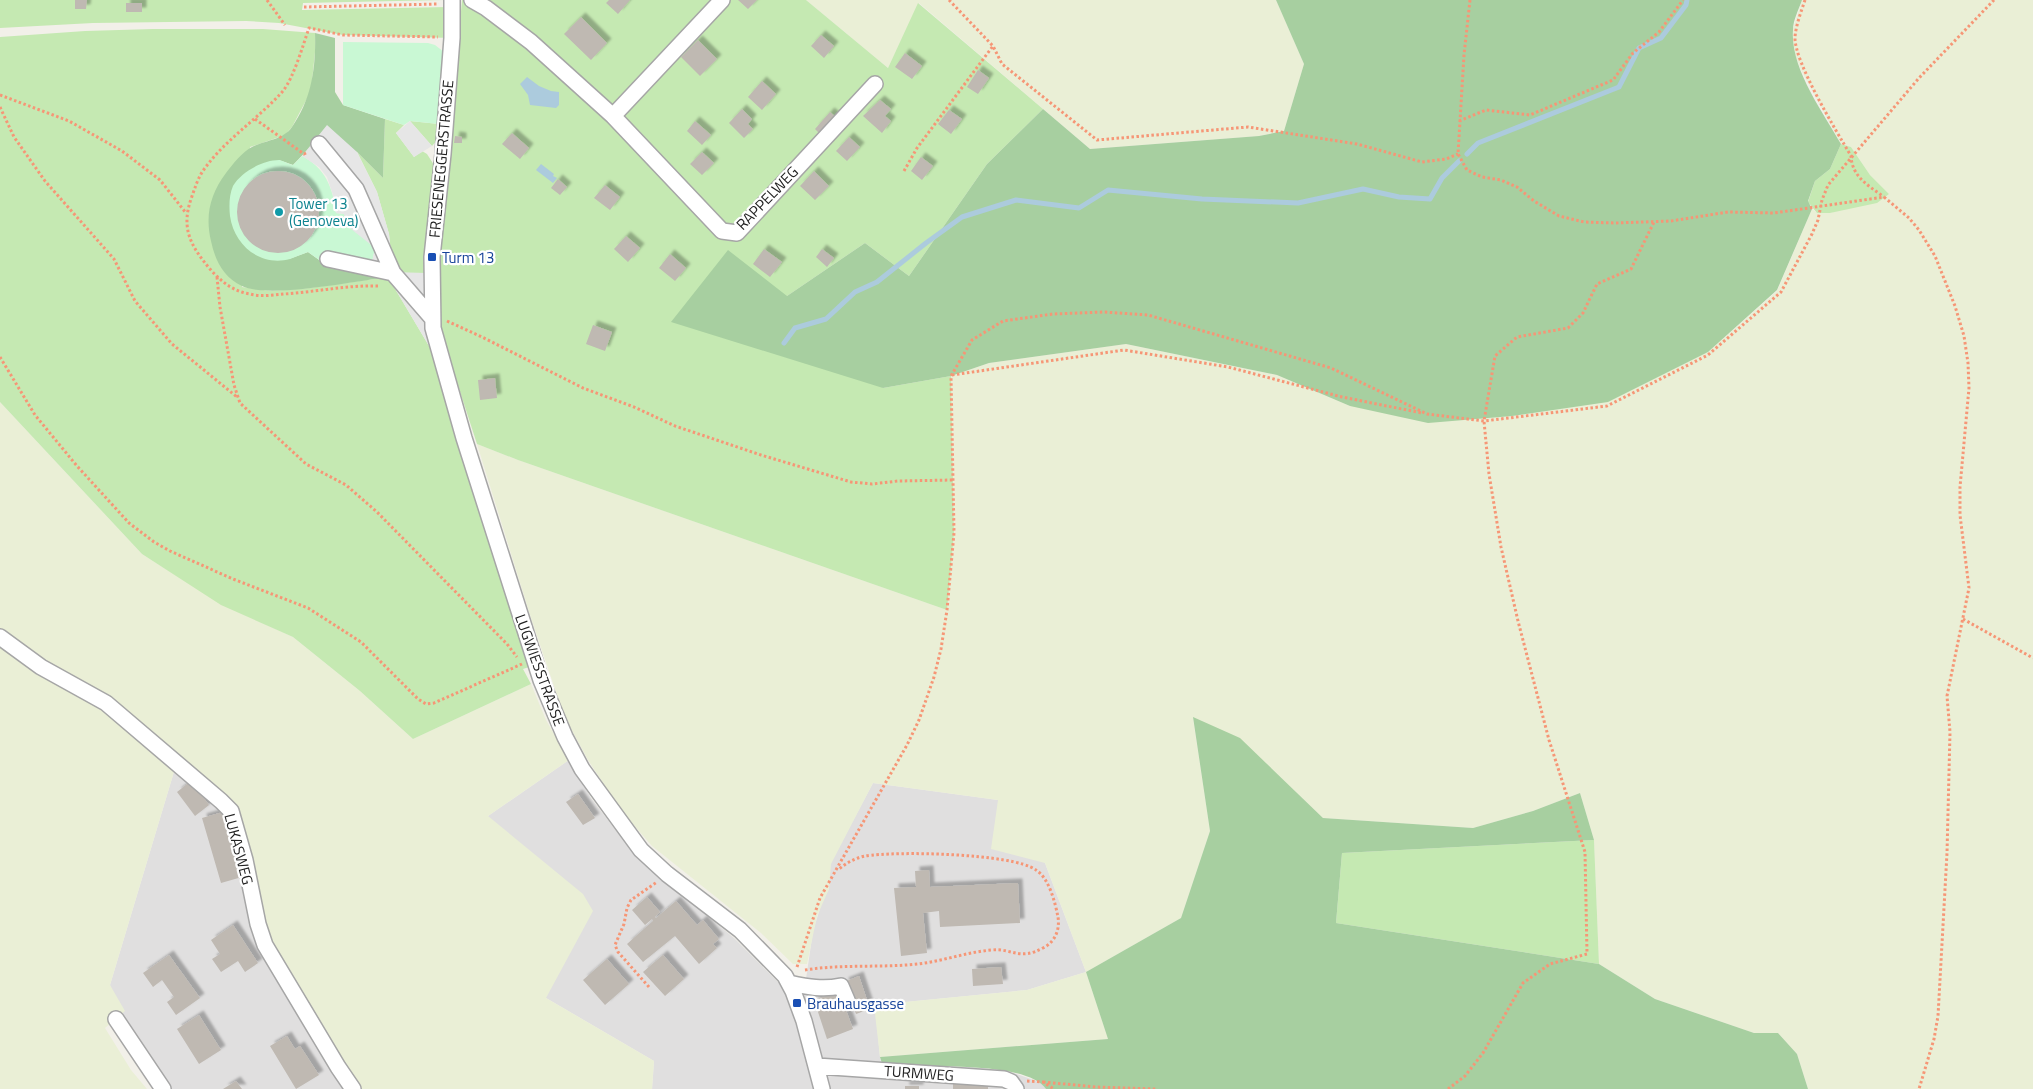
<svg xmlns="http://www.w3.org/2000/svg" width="2033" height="1089" font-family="'Titillium Web',sans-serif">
  <defs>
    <filter id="shadow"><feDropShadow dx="4.5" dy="-4.5" stdDeviation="1" flood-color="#0004"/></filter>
  </defs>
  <rect width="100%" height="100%" fill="#f2f0e9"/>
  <path fill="#e0dfdf" d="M 569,760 L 591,798 L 637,858 L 734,938 L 781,985 L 806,979 L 813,931 L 823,899 L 829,889 L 830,864 L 873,783 L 998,800 L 1045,863 L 1086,972 L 1027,990 L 875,1005 L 880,1057 L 882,1067 L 970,1067 L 1005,1070 L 1042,1083 L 1046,1089 L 652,1089 L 654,1061 L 546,998 L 488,816 Z
    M 176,765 L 228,811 L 346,1089 L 168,1089 L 120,1017 L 110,985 Z"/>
  <path fill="#eaefd6" d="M 806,0 L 1276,0 L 1304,64 L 1284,131 L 1259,136 L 1090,149 L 919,3 L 888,68 Z
    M 1802,0 L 2033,0 L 2033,1089 L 1808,1089 L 1797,1054 L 1778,1033 L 1754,1033 L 1655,999 L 1599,964 L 1594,840 L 1580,793 L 1533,811 L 1473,828 L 1323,818 L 1240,739 L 1193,718 L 1210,831 L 1181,918 L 1086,972 L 1108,1039 L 880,1057 L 874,1005 L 1027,990 L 1086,972 L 1045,863 L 991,849 L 998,800 L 873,783 L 831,864 L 829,889 L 817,916 L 807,964 L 793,964 L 761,933 L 652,846 L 625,815 L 605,786 L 588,760 L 569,725 L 558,698 L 531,618 L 477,444 L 518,460 L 947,610 L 954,533 L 951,376 L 989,363 L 1126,344 L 1277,375 L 1350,406 L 1708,352 L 1777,291 L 1812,209 L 1817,213 L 1830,213 L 1889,194 L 1870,175 L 1851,147 L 1841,144 L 1801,70 L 1793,49 L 1793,29 Z
    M 0,402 L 142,554 L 221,604 L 293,637 L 360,691 L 413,739 L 531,684 L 546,720 L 569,760 L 488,816 L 583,894 L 593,911 L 546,998 L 654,1061 L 652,1089 L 360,1089 L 277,955 L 265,927 L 260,910 L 235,804 L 181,757 L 176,765 L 110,985 L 125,1011 L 105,1028 L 131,1070 L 147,1089 L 0,1089 Z"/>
  <path fill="#c5e9b2" d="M 0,0 L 444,0 L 303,3 L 302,10 L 448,7 L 452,38 L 343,35 L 279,23 L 246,21 L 93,23 L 0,28 Z
    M 462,0 L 806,0 L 888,68 L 918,3 L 1043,109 L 987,164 L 909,276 L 865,243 L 787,296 L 883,388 L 951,376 L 954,533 L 947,610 L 518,460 L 477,444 L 442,336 L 438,311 L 439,265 Z
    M 153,29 L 263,29 L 315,33 L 315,52 L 311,91 L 292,127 L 285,135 L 250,147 L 242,287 L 271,291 L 309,288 L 388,277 L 432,351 L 532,666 L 523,669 L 531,684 L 413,739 L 360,691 L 293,637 L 221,605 L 142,554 L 0,402 L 0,37 L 85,31 Z
    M 385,119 L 404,125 L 396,133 L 414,157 L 422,151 L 427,154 L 434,165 L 426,273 L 393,273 L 389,234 L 377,192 L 357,152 L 383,178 Z
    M 410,121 L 439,124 L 438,139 L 432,146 Z
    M 1841,144 L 1851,147 L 1870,175 L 1889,194 L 1877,203 L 1830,213 L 1817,213 L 1808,202 L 1815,181 L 1830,169 Z
    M 1594,840 L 1599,964 L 1336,923 L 1342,853 Z"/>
  <path fill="#a7cfa0" d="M 1276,0 L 1802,0 C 1799,9 1793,20 1793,30 C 1790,68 1823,112 1841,144 L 1830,169 L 1815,181 L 1808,201 L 1812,209 L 1777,290 L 1708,352 L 1608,402 L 1512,416 L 1428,423 L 1350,406 L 1277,375 L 1126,344 L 989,363 L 951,376 L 883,388 L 671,322 L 728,250 L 787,296 L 865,243 L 909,276 L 987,164 L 1043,109 L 1090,149 L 1259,136 L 1284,131 L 1304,64 Z
    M 315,33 L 335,38 L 335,92 L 343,105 L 385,119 L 383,178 L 357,152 L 316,141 L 293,165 L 279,160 L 289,259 L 308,252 L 322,262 L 388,277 C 357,281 267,299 242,286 C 223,277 215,260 211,241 C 205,216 210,194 226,173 C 232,165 243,151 252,147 C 266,140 283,140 292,127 C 312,98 316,67 315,33 Z
    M 1193,717 L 1240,738 L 1323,818 L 1473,828 L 1533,811 L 1580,793 L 1594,840 L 1342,853 L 1336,923 L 1599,964 L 1655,999 L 1754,1033 L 1778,1033 L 1797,1054 L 1808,1089 L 1046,1089 C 1026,1060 917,1067 883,1067 L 880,1057 L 1108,1039 L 1086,972 L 1181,918 L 1210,831 Z"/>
  <path fill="#c9f8d4" d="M 343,42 L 428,43 L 435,45 L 444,52 L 439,124 L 410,121 L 404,125 L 343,105 Z
    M 302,156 C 325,168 333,187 336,213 L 344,214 L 375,248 L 371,267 L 322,262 L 308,252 C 302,254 296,257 290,259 C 260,267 234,245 230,216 C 229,207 229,195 233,186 C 241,172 263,160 279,160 C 283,161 289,164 293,165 Z"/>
  <path fill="#e6e6e6" d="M 410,121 L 432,146 L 414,157 L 396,133 Z
    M 327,125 L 357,152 L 377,192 L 389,234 L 393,272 L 426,273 L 432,351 L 388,277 L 371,267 L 375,248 L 346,225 L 344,214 L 336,213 L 334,198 L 327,177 L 319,167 L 302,156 Z"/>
  <path fill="#accbdd" d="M 527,77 L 539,86 L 551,91 L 559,92 L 559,105 L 556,108 L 530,105 L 528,95 L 520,84 Z
    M 541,164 L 554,174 L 553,176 L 557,178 L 553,183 L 536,170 Z"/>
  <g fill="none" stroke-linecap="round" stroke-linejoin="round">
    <path stroke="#accbdd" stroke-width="5" d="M 1467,154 L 1478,143 L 1619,87 L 1639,48 L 1661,38 L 1686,5 L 1687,0
      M 784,343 L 795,328 L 826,319 L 855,292 L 877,282 L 926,243 L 962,217 L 1016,200 L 1079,208 L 1108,190 L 1202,199 L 1298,203 L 1363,189 L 1399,197 L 1430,199 L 1442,178 L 1459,161"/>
  </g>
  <path fill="#bfb9b2" filter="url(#shadow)" d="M 75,0 L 87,0 L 86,9 L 75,9 Z
    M 609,0 L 630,0 L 618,14 L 606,3 Z
    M 738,0 L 757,0 L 748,9 Z
    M 126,3 L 142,3 L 142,12 L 126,12 Z
    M 581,17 L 607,43 L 591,60 L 564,34 Z
    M 821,35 L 834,46 L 824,58 L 811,46 Z
    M 698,40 L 717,59 L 700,76 L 681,57 Z
    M 905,53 L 922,66 L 912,79 L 895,67 Z
    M 978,70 L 989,78 L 978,94 L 967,87 Z
    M 762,81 L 776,94 L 762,110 L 748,97 Z
    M 880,100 L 891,109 L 885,116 L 891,121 L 882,133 L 863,116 Z
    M 742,109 L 752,119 L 748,124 L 753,129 L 744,138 L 729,123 Z
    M 949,110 L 962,119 L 951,134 L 938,124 Z
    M 830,112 L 838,119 L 822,136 L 815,129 Z
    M 695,121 L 711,135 L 702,145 L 687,131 Z
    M 512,133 L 529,148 L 520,159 L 502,144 Z
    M 455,136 L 462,137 L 462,143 L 454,143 Z
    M 849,137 L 860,147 L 847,161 L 836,151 Z
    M 702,152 L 714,163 L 702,175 L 690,164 Z
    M 921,157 L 933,166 L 922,180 L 911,171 Z
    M237 212a41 41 0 1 1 82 0a41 41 0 1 1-82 0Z
    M 814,171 L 829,186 L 815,200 L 800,186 Z
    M 558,179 L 567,187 L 560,195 L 551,188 Z
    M 605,185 L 620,197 L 610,210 L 594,198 Z
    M 626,236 L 640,248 L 628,262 L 614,249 Z
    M 764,249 L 782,262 L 770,277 L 753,264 Z
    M 822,249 L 834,258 L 827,267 L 816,257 Z
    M 670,254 L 686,268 L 675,281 L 659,268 Z
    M 593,325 L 612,332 L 605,351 L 586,344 Z
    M 495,378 L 497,398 L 480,400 L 478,380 Z
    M 191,781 L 209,805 L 195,816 L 177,792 Z
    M 578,794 L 595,818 L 583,825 L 566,802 Z
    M 223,812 L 242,877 L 221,883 L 202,818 Z
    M 929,870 L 930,887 L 1018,883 L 1020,923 L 940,927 L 939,911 L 923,913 L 927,953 L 901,956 L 894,888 L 916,887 L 915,871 Z
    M 647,897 L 660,912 L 655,917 L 656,918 L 676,901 L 697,925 L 703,920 L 719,939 L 713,944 L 717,948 L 699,964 L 675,936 L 643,962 L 627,944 L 653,921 L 652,919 L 645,925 L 632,910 Z
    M 233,925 L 258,963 L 245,972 L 238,961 L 221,972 L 212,959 L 220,954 L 211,940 Z
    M 169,955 L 200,998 L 176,1015 L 167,1002 L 174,997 L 162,980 L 153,987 L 143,973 Z
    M 663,955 L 684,979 L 665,996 L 643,972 Z
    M 607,959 L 629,984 L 605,1005 L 583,980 Z
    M 1001,967 L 1003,984 L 973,986 L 972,969 Z
    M 859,976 L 870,1009 L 856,1014 L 844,982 Z
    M 839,991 L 853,1029 L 827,1039 L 814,1000 Z
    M 199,1015 L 221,1050 L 199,1064 L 177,1029 Z
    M 287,1036 L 295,1049 L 300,1046 L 319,1075 L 296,1089 L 270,1046 Z
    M 236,1081 L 242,1089 L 223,1089 Z
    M 953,1083 L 988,1084 L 988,1089 L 953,1089 Z
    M 905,1086 L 919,1086 L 919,1089 L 905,1089 Z"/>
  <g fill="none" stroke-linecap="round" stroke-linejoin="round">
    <g stroke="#a6a6a6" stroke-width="18">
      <path id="minor" d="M 452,0 L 452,38 L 443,154 L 432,257 L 433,328 L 464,438 L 541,680 L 565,737 L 582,769 L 641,850 L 667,874 L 740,930 L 785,976 L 793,991 L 804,1021 L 822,1089
        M 472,0 L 486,8 L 531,42 L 613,116 L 722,231 L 737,233 L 875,84
        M 613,116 L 722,0
        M 319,144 L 356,189 L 393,273 L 432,318
        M 328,259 L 393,273
        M 0,637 L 41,667 L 106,703 L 221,801 L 231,811 L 245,860 L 258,924 L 265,945 L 338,1067 L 353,1089
        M 789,983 C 808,987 823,990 841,986 L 847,1000
        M 116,1019 L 163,1089
        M 817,1066 L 1004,1079 L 1011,1082 L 1016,1089"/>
    </g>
    <path stroke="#f69676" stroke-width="3" stroke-dasharray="2.5 2.5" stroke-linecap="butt" d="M 267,0 L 285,25
      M 949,0 L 993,46
      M 1470,0 L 1464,55 L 1458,154 L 1467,170 L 1482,177 L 1501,180 L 1517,187 L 1534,201 L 1559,216 L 1584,222 L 1615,223 L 1671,221 L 1728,212 L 1774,213 L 1884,197 L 1909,218 L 1919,230 L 1935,256 L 1955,306 L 1964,336 L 1968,363 L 1969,388 L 1960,487 L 1960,515 L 1969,588 L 1947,696 L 1950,732 L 1947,853 L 1938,1016 L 1934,1039 L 1919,1089
      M 1805,0 C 1801,12 1796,25 1795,37 C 1794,62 1837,132 1851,156 C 1852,177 1869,186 1884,197
      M 304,7 L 439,4
      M 0,95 L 69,121 L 122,151 L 160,180 L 186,213
      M 0,107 L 14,137 L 45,181 L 114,259 L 135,301 L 172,344 L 237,397
      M 255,119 L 304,154 L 308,152
      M 1459,121 L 1486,110 L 1530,115 L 1613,80 L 1633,53 L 1659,32 L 1683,0
      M 904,171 L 917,148 L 993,46 L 1002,64 L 1097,140 L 1248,127 L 1357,144 L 1422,162 L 1446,159 L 1458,154
      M 217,277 L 220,307 L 234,385 L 240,403 L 306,464 L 346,485 L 377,512 L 507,644 L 517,657
      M 378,286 C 347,285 315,292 284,294 C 273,295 261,297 250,294 C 229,291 214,275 202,259 C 187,239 183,223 191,199 C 195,188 198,177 205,168 C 226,139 259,118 283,91 C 294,77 303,45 309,28 L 343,35 L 438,37
      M 447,321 L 482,337 L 583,388 L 634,407 L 675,426 L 761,455 L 851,482 L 872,484 L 898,481 L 954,480
      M 0,357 L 35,415 L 77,466 L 129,523 L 154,542 L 170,551 L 233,579 L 308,608 L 361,642 L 418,699 L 426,704 L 434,703 L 522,664
      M 952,375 L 1124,350 L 1228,367 L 1342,397 L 1422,413
      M 1963,619 L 2033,658
      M 797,967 L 820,898 L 907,745 L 919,720 L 934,677 L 941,649 L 947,610 L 954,533 L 951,376 L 972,340 L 1003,321 L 1053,314 L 1104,312 L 1148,315 L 1331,368 L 1427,414 L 1484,421 L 1607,406 L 1708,355 L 1781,292 L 1812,234 L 1818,220 L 1822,200 L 1828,185 L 1919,78 L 1994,0
      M 805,970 C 842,964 880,968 918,964 C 943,961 967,952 992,950 C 1012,948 1019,961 1043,948 C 1055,942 1060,930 1058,917 C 1055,902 1049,878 1036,870 C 1013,853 895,851 865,856 C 855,858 846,863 838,870
      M 649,987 L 618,952 L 615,945 L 624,924 L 627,908 L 631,900 L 657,882
      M 1027,1081 L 1043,1082 L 1054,1089
      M 1043,1082 L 1096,1087 L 1156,1089
      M 1448,1089 L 1465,1076 L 1483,1053 L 1523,983 L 1550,964 L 1587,954 L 1585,852 L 1549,740 L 1518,621 L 1501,547 L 1489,474 L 1484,421 L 1495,356 L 1517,337 L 1568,328 L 1583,313 L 1597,284 L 1631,269 L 1654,222"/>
    <use href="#minor" stroke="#fff" stroke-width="15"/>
  </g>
  <circle fill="#0f9aa8" stroke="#fff" stroke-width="2" cx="279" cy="212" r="5"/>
  <g fill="#1a4fb4" stroke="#fff" stroke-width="2">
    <rect x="427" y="252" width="10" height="10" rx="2.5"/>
    <rect x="792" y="998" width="10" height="10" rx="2.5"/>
  </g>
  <g text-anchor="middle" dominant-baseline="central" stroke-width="4.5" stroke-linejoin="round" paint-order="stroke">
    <g font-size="15" fill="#222" stroke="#fff">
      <text transform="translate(441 159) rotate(-85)">FRIESENEGGERSTRASSE</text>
      <text transform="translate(767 198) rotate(-46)">RAPPELWEG</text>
      <text transform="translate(540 670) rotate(70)">LUGWIESSTRASSE</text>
      <text transform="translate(239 849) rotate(75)">LUKASWEG</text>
      <text transform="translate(919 1073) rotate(4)">TURMWEG</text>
    </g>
    <g font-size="15" fill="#0d838f" stroke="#fff" text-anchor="start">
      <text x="289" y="203">Tower 13<tspan x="289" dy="17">(Genoveva)</tspan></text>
    </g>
    <g font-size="15" fill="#164399" stroke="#fff" text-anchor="start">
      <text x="442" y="257">Turm 13</text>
      <text x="807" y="1003">Brauhausgasse</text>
    </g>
  </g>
</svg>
